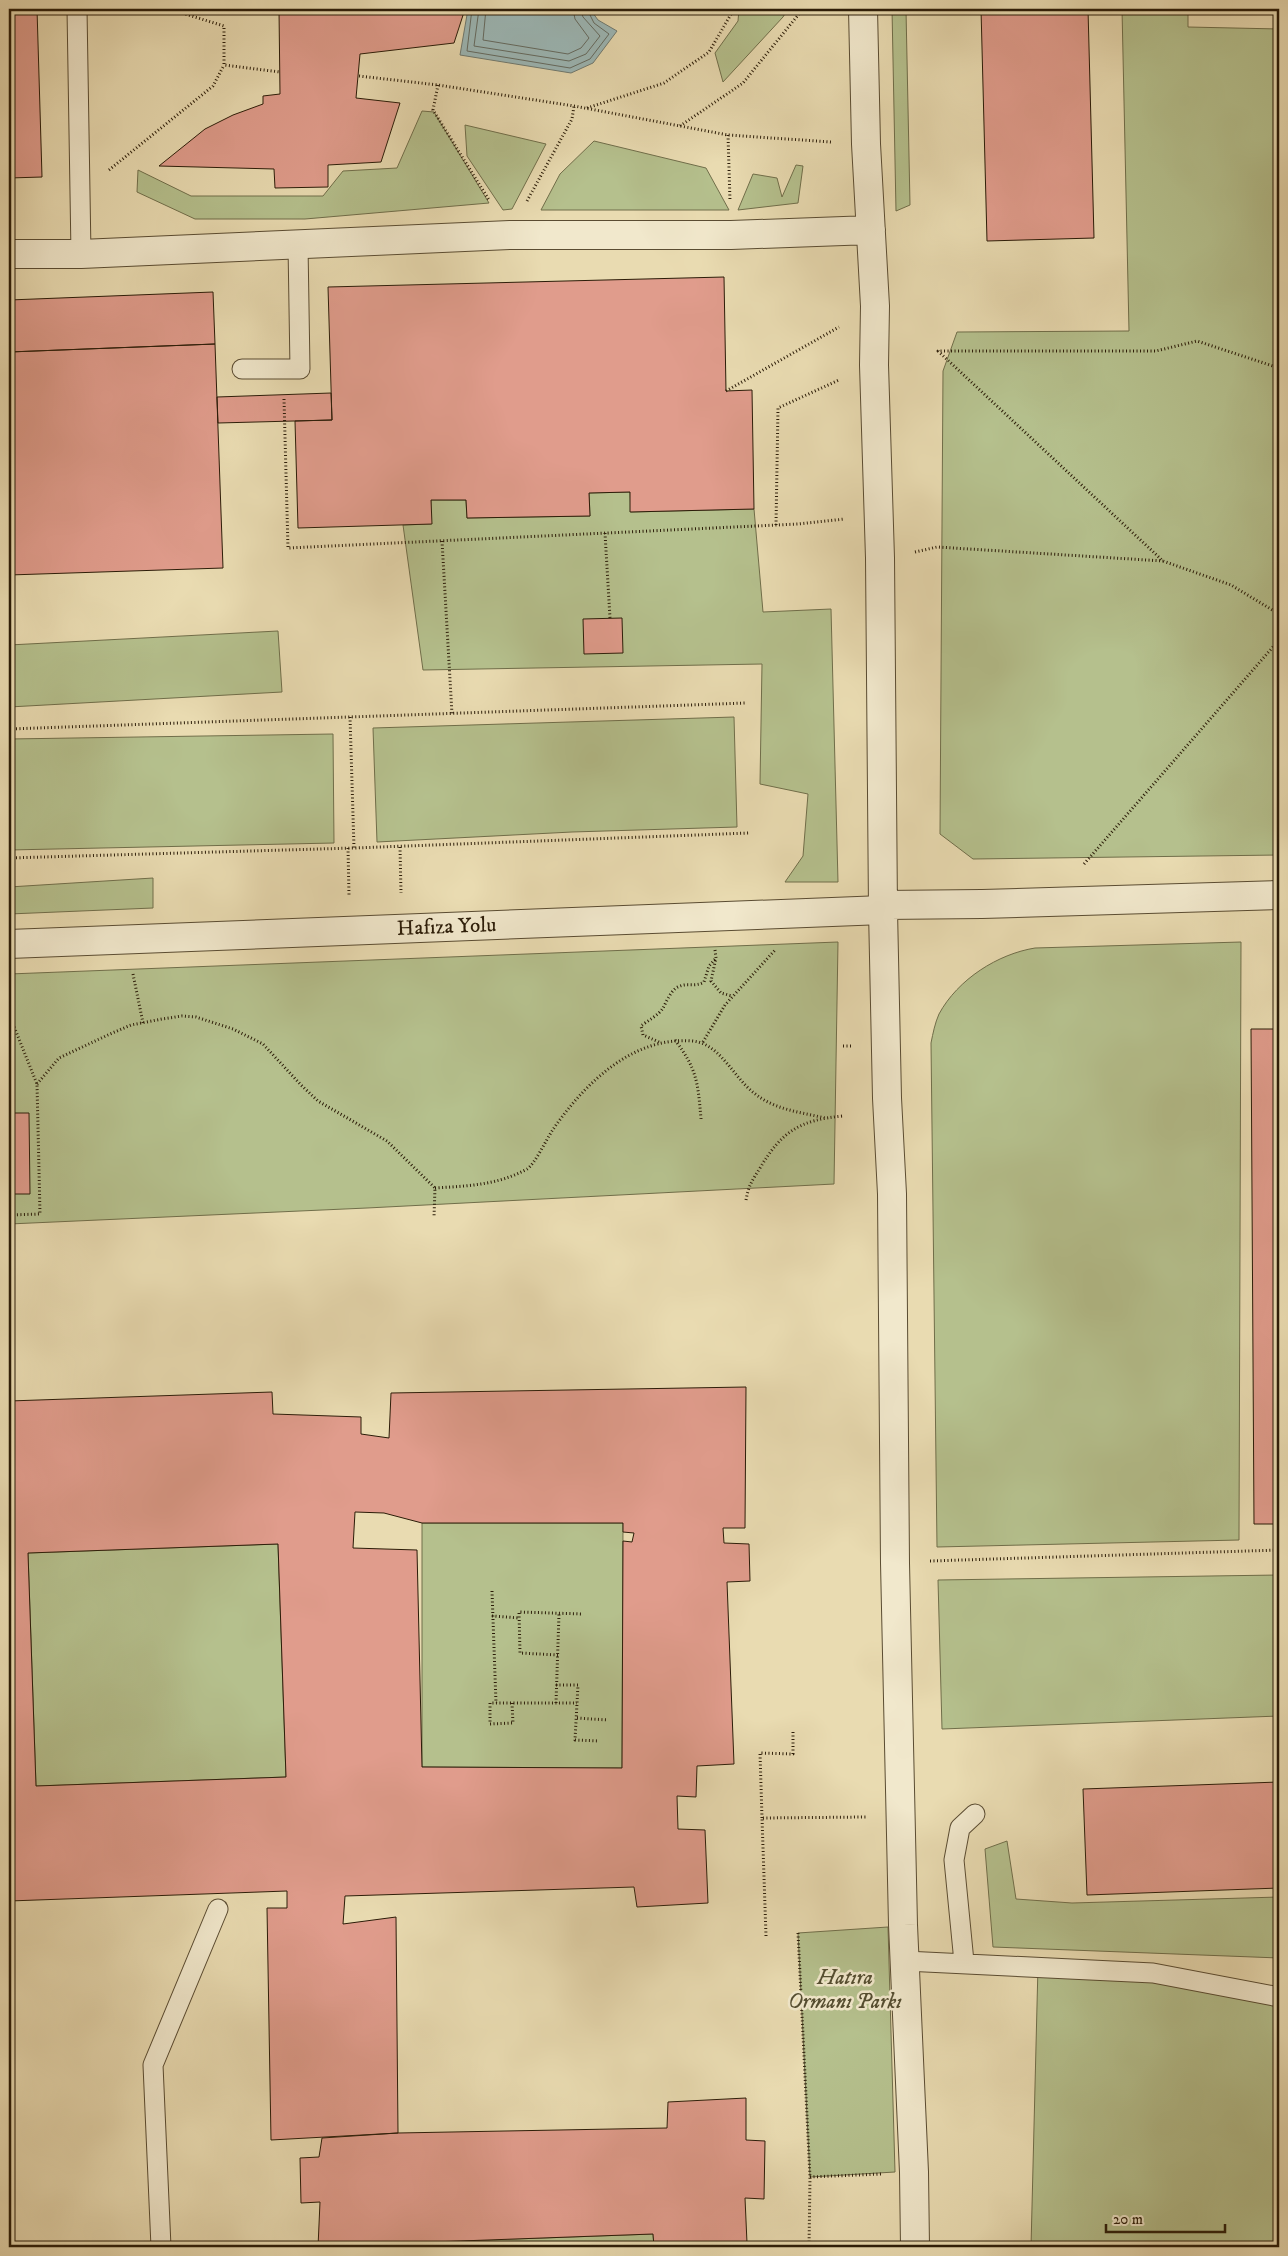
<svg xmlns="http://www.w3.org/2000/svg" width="1288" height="2256" font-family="'IM FELL DW Pica',serif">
  <rect width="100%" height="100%" fill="#e9dbb1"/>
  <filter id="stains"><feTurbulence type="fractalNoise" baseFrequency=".004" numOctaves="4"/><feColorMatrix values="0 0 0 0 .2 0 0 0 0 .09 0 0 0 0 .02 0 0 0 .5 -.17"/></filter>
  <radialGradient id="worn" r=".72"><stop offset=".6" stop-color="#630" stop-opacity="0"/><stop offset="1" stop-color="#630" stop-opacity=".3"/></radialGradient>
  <path fill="#b5c08d" stroke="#706e4a" d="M 739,9 L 788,9 L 783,17 L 723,82 L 715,53 L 738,21 Z
    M 892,9 L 906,10 L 910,205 L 896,211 Z
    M 1122,9 L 1188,9 L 1188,27 L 1279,29 L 1279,855 L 973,859 L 940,834 L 943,371 L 957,332 L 1129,331 Z
    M 422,111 L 434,112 L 489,203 L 305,219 L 195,219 L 137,192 L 138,170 L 191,196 L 323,196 L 343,171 L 397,168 Z
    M 465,125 L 546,144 L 512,209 L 503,210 L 467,156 Z
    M 594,141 L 706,168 L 729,210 L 541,210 L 560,174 Z
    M 796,165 L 803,166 L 798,203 L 738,210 L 753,174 L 777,178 L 782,197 Z
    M 630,492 L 631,512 L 754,509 L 763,612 L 831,609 L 838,882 L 785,882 L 803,856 L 808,794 L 760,784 L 762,664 L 423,670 L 403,525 L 431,524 L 431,500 L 466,500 L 467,518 L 590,516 L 589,493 Z
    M 278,631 L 282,692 L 9,707 L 9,645 Z
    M 734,717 L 737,827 L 572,832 L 377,842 L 373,728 Z
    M 333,734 L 334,843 L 9,850 L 9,739 Z
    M 153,878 L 153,908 L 9,914 L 9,887 Z
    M 838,942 L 834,1184 L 367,1208 L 9,1224 L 9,974 Z
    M 1241,942 L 1239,1540 L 937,1547 L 931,1043 C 933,1033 935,1023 939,1014 C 958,979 998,954 1035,948 Z
    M 422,1523 L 623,1523 L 622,1768 L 422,1767 Z
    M 278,1544 L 286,1777 L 36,1786 L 28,1553 Z
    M 1279,1575 L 1279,1716 L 942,1729 L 938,1580 Z
    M 1007,1841 L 1016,1899 L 1072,1903 L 1279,1897 L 1279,1958 L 993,1947 L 985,1849 Z
    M 888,1927 L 895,2172 L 810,2177 L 798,1933 Z
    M 1038,1966 L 1279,1997 L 1279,2247 L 1031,2247 Z
    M 653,2234 L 654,2247 L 377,2247 L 377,2244 Z"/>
  <path fill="#9cb8b7" stroke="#6f7a71" d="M 468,9 L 590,9 L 598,20 L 617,31 L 593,63 L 571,73 L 460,55 Z"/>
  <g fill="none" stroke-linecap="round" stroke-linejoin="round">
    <path stroke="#646a60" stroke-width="1" d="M 472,9 L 467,51 L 570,68 L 590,59 L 609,34 L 594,23 L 587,9
      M 479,9 L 474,46 L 569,61 L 586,54 L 600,36 L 583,17 L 580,9
      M 486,9 L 483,40 L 568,54 L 581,48 L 589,38 L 575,19 L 573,9"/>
  </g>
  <path fill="#e09c8c" stroke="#2b1c08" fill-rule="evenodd" d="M 9,9 L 37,9 L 42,177 L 9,178 Z
    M 215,9 L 465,9 L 454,43 L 360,54 L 356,98 L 400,103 L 381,162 L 328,165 L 328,187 L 275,188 L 274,169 L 159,166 L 205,129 L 233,115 L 263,104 L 263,96 L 280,94 L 279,10 L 215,11 Z
    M 981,9 L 1088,9 L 1094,238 L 987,241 Z
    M 724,277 L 726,391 L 752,390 L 754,509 L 630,512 L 630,492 L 589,493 L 590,516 L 467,518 L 466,500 L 431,500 L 432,524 L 298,528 L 295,421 L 332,420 L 328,287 Z
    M 213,292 L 215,344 L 9,352 L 9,300 Z
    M 215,344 L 223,568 L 9,575 L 9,352 Z
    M 331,393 L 332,420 L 218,423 L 217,397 Z
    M 622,618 L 623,653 L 584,654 L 583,619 Z
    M 1251,1029 L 1279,1029 L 1279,1524 L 1254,1524 Z
    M 9,1113 L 29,1113 L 30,1194 L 9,1194 Z
    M 746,1387 L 745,1528 L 723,1528 L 724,1543 L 749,1544 L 750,1581 L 727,1582 L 734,1764 L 697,1766 L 696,1797 L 677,1796 L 678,1829 L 705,1830 L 708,1903 L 637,1907 L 634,1887 L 345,1896 L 343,1924 L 396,1917 L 398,2133 L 271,2140 L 267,1908 L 287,1908 L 287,1891 L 9,1901 L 9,1401 L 272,1392 L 273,1414 L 361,1417 L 361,1434 L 389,1438 L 391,1393 ZM 355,1512 L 384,1513 L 422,1523 L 623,1523 L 623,1532 L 634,1533 L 632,1542 L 623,1541 L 622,1768 L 422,1767 L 417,1550 L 353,1548 ZM 278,1544 L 286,1777 L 36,1786 L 28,1553 Z
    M 1279,1782 L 1279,1888 L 1087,1895 L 1083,1789 Z
    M 746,2098 L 746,2140 L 765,2141 L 764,2199 L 745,2198 L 747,2243 L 783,2243 L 783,2247 L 654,2247 L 653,2234 L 377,2244 L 377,2247 L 318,2247 L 320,2202 L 301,2203 L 300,2158 L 319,2157 L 322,2138 L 398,2133 L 667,2128 L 668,2102 Z"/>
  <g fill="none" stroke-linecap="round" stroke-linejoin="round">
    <g stroke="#5a4c32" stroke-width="21">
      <path id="service" d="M 77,9 L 81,254
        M 242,369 L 300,369 L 298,245
        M 905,1961 L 1153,1973 L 1279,1997
        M 964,1962 L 954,1860 L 960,1828 L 975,1814
        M 161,2247 L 153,2065 L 218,1909"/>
    </g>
    <g stroke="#5a4c32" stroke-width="30">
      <g id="pedestrian">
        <path id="s1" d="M 9,944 L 883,910"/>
      </g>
    </g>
    <g stroke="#5a4c32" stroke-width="30">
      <path id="minor" d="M 863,9 L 866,144 L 875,306 L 874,365 L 880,558 L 883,910 L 887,1098 L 892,1194 L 895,1563 L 903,1925 L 914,2172 L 915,2247
        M 9,254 L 81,254 L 510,235 L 731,235 L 871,230
        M 883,905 L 982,904 L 1279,895"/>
    </g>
    <path stroke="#2b1c08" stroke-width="3" stroke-dasharray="1 2.5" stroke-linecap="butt" d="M 169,9 L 224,26 L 224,65 L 280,72
      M 359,76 L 438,85 L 574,106 L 728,135 L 831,142
      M 438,85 L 433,110 L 489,200
      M 587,108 L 664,83 L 709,52 L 734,9
      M 680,126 L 743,83 L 803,9
      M 728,135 L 730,201
      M 109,170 L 213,86 L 224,65
      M 527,201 L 572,119 L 574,106
      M 1279,368 L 1197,341 L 1156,351 L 938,351 L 1163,561 L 1231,585 L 1279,614
      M 726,391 L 839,327
      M 284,399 L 288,548 L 798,524 L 845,519
      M 776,525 L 778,408 L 839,380
      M 605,533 L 610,618
      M 442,541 L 452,714
      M 915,552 L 937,547 L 1163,561
      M 350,717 L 354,848
      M 9,729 L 746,703
      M 400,847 L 401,893
      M 348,848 L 349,895
      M 9,858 L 354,848 L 749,833
      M 1084,864 L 1279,640
      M 715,950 L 716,958 L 711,981 L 721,993 L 732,996
      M 133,974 L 143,1023
      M 9,1014 L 37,1084 L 40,1214 L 9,1215
      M 675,1040 C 697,1069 698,1083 701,1119
      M 659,1042 L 643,1035 L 641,1026 C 647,1021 659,1015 663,1008 C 667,1001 671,989 680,986 C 688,983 696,987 704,982 L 709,966 L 716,958
      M 703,1042 L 725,1005 L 776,949
      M 843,1046 L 852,1046
      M 37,1084 L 59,1058 L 110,1034 L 131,1025 L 162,1019 L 182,1016 L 196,1017 L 233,1029 L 263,1044 L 301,1085 L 318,1101 L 387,1141 L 435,1188 L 434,1217
      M 435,1188 C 468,1186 498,1185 527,1169 C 535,1164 546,1140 552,1131 C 583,1085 632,1036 692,1041 C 720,1043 733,1077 754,1093 C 775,1110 800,1112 825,1118
      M 746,1200 C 749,1184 752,1181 760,1168 C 782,1131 800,1120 843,1116
      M 930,1561 L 1279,1550
      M 492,1591 L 496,1703
      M 492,1616 L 519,1618
      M 558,1655 L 520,1653 L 519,1612 L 583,1614
      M 556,1685 L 578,1685 L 575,1740 L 599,1741
      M 512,1703 L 513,1723 L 490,1724 L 490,1703 L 577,1703
      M 556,1703 L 559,1614
      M 577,1718 L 608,1720
      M 762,1818 L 760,1753 L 793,1754 L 793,1731
      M 798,1933 L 810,2177 L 809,2247
      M 766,1936 L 762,1818 L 866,1817
      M 810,2177 L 881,2174"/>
    <use href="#service" stroke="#f1e8cc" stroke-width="19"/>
    <use href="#pedestrian" stroke="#f1e8cc" stroke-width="28"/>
    <use href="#minor" stroke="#f1e8cc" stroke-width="28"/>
  </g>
  <g text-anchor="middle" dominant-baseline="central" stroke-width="5" stroke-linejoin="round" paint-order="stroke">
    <g font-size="21" fill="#2b1c08" stroke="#f1e8cc">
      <text stroke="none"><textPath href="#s1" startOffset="438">Hafıza Yolu</textPath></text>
    </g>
    <g font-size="21" font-style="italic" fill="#544d30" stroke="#f1e8cc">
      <text x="845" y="1978">Hatıra<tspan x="845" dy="24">Ormanı Parkı</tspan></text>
    </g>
  </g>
  <rect width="1288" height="2256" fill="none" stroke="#e9dbb1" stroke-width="30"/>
  <rect x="10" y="10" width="1268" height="2236" fill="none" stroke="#2b1c08" stroke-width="2.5"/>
  <rect x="15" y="15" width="1258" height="2226" fill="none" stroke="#2b1c08"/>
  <path d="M1106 2224v8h119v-8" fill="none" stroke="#2b1c08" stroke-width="2.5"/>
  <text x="1113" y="2224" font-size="15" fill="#2b1c08" stroke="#f1e8cc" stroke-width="4" paint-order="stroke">20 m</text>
  <rect width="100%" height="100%" filter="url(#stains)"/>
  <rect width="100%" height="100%" fill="url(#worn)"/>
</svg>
